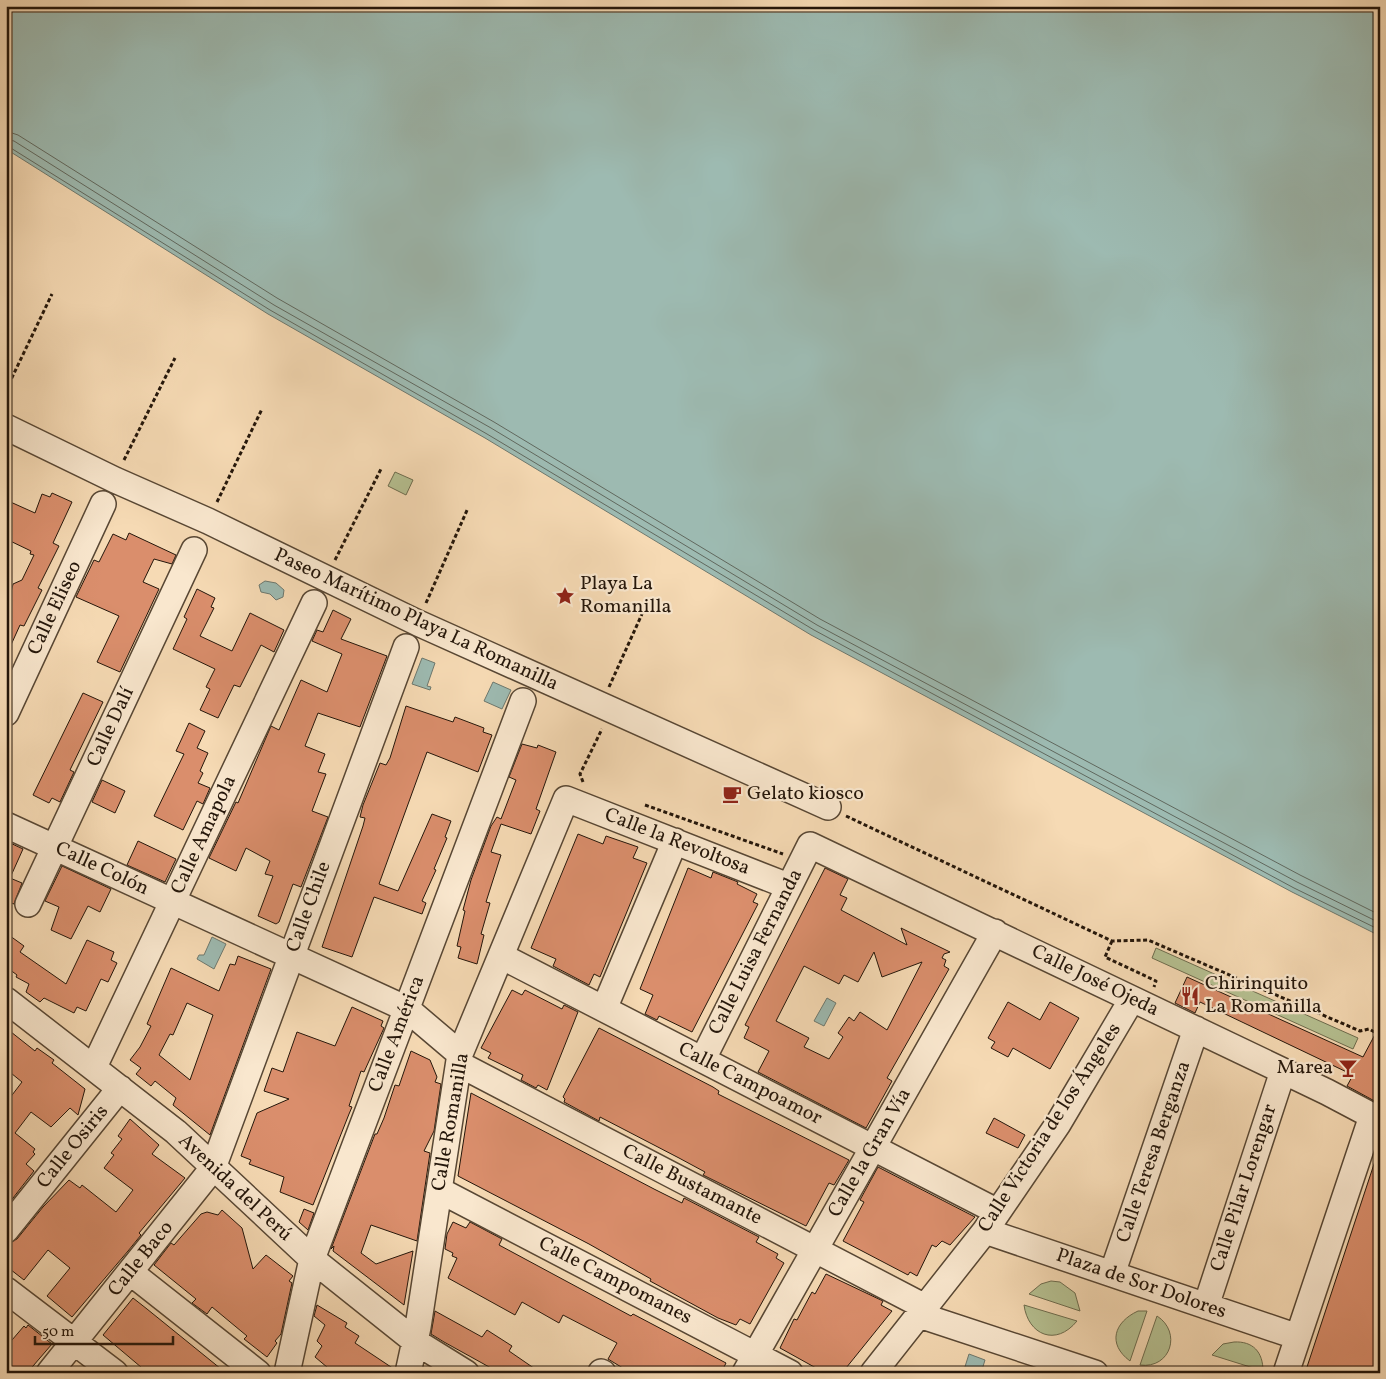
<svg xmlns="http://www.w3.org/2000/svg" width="1386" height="1379" font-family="Vollkorn,serif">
  <rect width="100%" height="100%" fill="#f6dab4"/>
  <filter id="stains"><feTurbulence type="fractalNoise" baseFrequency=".004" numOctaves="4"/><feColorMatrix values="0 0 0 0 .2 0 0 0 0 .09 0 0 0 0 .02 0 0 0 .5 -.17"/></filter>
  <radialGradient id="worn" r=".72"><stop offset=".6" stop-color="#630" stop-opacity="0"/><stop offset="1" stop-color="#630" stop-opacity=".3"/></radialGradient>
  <path fill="#b6c192" stroke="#6d6c4e" d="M 395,472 L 413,480 L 406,495 L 388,486 Z
    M 1156,948 L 1358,1038 L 1353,1049 L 1152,958 Z
    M 1051,1281 L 1060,1282 L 1075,1293 L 1080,1311 L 1029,1294 L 1041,1284 Z
    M 1024,1305 L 1077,1321 C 1056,1347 1028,1335 1024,1305 Z
    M 1138,1311 L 1147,1311 L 1130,1361 C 1107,1344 1114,1322 1138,1311 Z
    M 1157,1316 C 1182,1332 1171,1369 1140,1365 Z
    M 1234,1342 C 1253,1341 1263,1352 1263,1371 L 1212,1355 L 1223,1344 Z"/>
  <path fill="#9dbab1" stroke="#6d786e" d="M 6,6 L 1380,6 L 1380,936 L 1292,892 L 811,635 L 485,438 L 268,314 L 6,149 Z
    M 265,581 L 276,583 L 284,590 L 283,597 L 276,600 L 270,594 L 261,592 L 259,585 Z
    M 422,658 L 435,663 L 427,686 L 431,687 L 430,690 L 412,684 Z
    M 493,682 L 511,690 L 502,709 L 484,701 Z
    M 212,937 L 226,944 L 214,969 L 197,959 L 199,955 L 204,955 Z
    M 827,998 L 836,1003 L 824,1026 L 814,1021 Z
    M 969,1354 L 985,1360 L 981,1373 L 963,1373 Z"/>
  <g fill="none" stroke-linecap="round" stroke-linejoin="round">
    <path stroke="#60685e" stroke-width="1" d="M 6,131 L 18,135 L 277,298 L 494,422 L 820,619 L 1300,875 L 1380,915
      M 6,139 L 14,141 L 274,305 L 491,428 L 817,625 L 1297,882 L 1380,923
      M 6,145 L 270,310 L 487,434 L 814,630 L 1294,888 L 1380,930"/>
  </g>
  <path fill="#da8e6c" stroke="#24160a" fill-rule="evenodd" d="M 52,493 L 72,502 L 53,543 L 59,546 L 38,588 L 42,590 L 24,626 L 20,625 L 6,656 L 6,596 L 10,597 L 13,584 L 22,580 L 34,555 L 30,554 L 31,551 L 6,539 L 6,500 L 35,513 L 42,494 L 50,497 Z
    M 129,533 L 176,555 L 172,564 L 154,559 L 143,582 L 159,589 L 120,672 L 97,662 L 119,616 L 76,597 L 94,560 L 99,562 L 113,534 L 126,540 Z
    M 197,589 L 215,598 L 211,607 L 214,608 L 200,636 L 232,651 L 250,613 L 284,630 L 274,652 L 261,645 L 240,687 L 234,685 L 218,718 L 200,710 L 210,689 L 206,687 L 215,669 L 173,649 L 187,619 L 184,617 Z
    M 333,610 L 351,619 L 341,639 L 387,656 L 360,727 L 318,713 L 305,746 L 325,754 L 318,772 L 326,774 L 312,811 L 328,817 L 301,887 L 293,884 L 279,922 L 276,924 L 258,916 L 273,876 L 265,874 L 270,861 L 246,848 L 236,871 L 209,858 L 236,802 L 238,803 L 271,726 L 279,730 L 301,680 L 327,692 L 342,654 L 312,641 L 317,630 L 323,632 Z
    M 83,693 L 103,702 L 70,770 L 74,772 L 60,802 L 52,798 L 49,803 L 33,795 Z
    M 406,706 L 453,722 L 455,717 L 484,728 L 483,732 L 492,735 L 478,772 L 427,752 L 379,884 L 398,891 L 432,814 L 451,821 L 445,837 L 447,838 L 434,869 L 436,870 L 422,901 L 426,903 L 422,914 L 374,897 L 352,957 L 322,947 L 363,826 L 365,818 L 360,817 L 363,805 L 380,763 L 386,765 L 390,758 Z
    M 189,723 L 205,731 L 197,748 L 208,753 L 200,771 L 203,773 L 198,783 L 210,788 L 203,804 L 197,801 L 183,830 L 154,816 L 184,754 L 176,751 Z
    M 522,744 L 537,748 L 538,745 L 556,752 L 536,809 L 540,811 L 531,834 L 501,824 L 491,852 L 501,855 L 486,902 L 490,903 L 481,934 L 484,935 L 477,964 L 458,958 L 461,947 L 457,946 L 465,911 L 463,910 L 471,880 L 491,826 L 497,817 L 501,819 L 516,780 L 509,777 Z
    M 102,780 L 125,791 L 115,813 L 92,802 Z
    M 578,834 L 603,844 L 606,836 L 638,847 L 633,858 L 647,863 L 600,977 L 594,974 L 589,985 L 553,966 L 556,959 L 531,948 Z
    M 6,841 L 23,849 L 10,878 L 22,883 L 14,904 L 6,901 Z
    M 138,841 L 176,859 L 165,882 L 127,865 Z
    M 62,866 L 111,889 L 100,912 L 88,906 L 71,939 L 51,930 L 59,907 L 45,901 Z
    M 688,868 L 711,878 L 713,872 L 738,882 L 737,884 L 757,894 L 753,902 L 758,904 L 692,1032 L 659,1016 L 657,1020 L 645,1014 L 653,995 L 640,989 Z
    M 825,868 L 848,879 L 840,895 L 847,898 L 841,910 L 907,945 L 901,928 L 950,952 L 944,954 L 942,958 L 946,960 L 944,966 L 949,969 L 887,1078 L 892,1081 L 866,1128 L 758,1072 L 769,1051 L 744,1038 L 749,1027 L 745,1025 ZM 874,952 L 882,977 L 922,962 L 887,1030 L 860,1012 L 854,1021 L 849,1017 L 838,1033 L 843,1037 L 829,1059 L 804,1047 L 809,1038 L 776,1021 L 804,966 L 839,984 L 844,975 L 858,982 Z
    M 6,933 L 24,946 L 20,952 L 66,984 L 87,940 L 114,952 L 111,960 L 117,963 L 108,982 L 101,979 L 86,1011 L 77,1007 L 74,1013 L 44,998 L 40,1002 L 26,992 L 29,984 L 16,977 L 17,975 L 9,969 L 6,974 Z
    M 238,956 L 271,969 L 210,1135 L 173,1105 L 176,1098 L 155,1081 L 151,1086 L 136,1074 L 141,1068 L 130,1060 L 140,1047 L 151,1026 L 147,1024 L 171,968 L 219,991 L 230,964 L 235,965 ZM 187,1003 L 213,1015 L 190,1080 L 159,1055 L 170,1034 L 173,1035 Z
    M 1187,977 L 1363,1057 L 1380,1025 L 1380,1104 L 1347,1086 L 1353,1075 L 1200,1002 L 1195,1013 L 1175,1003 Z
    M 512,990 L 522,995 L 525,990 L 562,1009 L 564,1005 L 578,1012 L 547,1090 L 538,1085 L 536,1088 L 521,1080 L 523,1075 L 488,1058 L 491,1053 L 481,1048 Z
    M 1008,1002 L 1040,1020 L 1050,1002 L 1079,1018 L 1050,1069 L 1013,1048 L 1008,1057 L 991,1048 L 995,1042 L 988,1038 Z
    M 352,1007 L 383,1021 L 381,1026 L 384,1028 L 364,1072 L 361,1071 L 349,1106 L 352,1107 L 349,1114 L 313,1205 L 280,1192 L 284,1177 L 249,1164 L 251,1160 L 241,1156 L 257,1113 L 289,1099 L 264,1091 L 272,1068 L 283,1072 L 297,1032 L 335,1046 Z
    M 6,1028 L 35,1051 L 37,1048 L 54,1060 L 52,1063 L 85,1089 L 78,1115 L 70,1108 L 51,1127 L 31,1112 L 15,1133 L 35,1149 L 33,1152 L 35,1154 L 26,1164 L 34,1171 L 6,1207 L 6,1103 L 22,1082 L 6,1069 Z
    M 599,1028 L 713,1087 L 719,1091 L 718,1094 L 849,1160 L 834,1185 L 829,1183 L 806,1226 L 703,1175 L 705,1172 L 679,1158 L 600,1117 L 599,1121 L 564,1102 L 565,1099 L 563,1097 Z
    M 411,1051 L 430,1060 L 437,1077 L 435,1082 L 441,1084 L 434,1131 L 424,1151 L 430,1153 L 417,1241 L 371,1225 L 361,1253 L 376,1264 L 413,1251 L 404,1305 L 333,1251 L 334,1246 L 331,1249 L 375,1134 L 377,1134 L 384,1118 L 395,1085 L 399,1086 Z
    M 471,1093 L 654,1189 L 682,1203 L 684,1198 L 759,1237 L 756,1242 L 778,1254 L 776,1258 L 784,1263 L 750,1324 L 740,1319 L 736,1325 L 718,1318 L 650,1281 L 651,1279 L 589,1244 L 458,1176 Z
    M 994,1118 L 1025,1135 L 1018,1148 L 986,1133 Z
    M 130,1119 L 159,1145 L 152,1154 L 185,1178 L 139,1233 L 141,1235 L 128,1251 L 72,1317 L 47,1296 L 70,1268 L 48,1250 L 24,1280 L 6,1266 L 6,1244 L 17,1239 L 43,1207 L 69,1180 L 80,1188 L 82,1185 L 116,1212 L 133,1190 L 104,1168 L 114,1155 L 111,1153 L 122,1139 L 118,1136 Z
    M 1377,1155 L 1380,1155 L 1380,1348 L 1372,1373 L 1305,1373 Z
    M 878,1167 L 975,1217 L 950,1245 L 942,1241 L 936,1247 L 932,1245 L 917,1276 L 910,1272 L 908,1275 L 843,1241 L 864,1202 L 860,1200 Z
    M 304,1209 L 314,1213 L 308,1230 L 299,1222 Z
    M 222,1210 L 242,1228 L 253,1269 L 266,1255 L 293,1276 L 289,1281 L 292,1283 L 281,1334 L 275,1341 L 277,1343 L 267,1357 L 244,1339 L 247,1336 L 212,1307 L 207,1314 L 192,1303 L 196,1299 L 154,1265 L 171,1243 L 174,1245 L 201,1214 L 207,1212 L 218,1215 Z
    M 453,1222 L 466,1228 L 470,1222 L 502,1239 L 499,1245 L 631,1316 L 633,1314 L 726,1363 L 721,1373 L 631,1373 L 608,1359 L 617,1343 L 563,1315 L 559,1323 L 522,1302 L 515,1315 L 448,1278 L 457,1258 L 452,1256 L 453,1253 L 445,1249 L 447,1234 Z
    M 826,1274 L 883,1301 L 881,1305 L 892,1311 L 842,1373 L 825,1373 L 780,1348 L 794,1319 L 797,1320 L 812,1292 L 815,1294 Z
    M 133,1298 L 147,1309 L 226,1373 L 148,1373 L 103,1335 Z
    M 317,1305 L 347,1323 L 345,1327 L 359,1336 L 355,1343 L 394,1369 L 394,1373 L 334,1373 L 315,1357 L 322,1346 L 317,1341 L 325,1325 L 314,1316 Z
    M 435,1311 L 482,1337 L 487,1330 L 512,1346 L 509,1351 L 541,1373 L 500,1373 L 444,1342 L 431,1334 Z
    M 28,1325 L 52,1344 L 27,1373 L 6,1373 L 6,1347 L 24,1326 L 26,1328 Z"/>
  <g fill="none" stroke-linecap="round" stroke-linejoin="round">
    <g stroke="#584734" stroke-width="28">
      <path id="minor" d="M 6,427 L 115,480 L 208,521 L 418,623 L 828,807
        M 6,713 L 103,504
        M 6,825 L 407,1009 L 460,1054
        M 28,904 L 194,550
        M 501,956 L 998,1212
        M 6,1000 L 176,1132 L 312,1259 L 416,1342 L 466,1373
        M 604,1009 L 675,841
        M 703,1059 L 810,845 L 1327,1092 L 1380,1120
        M 459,1064 L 925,1307
        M 94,1067 L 314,603
        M 439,1190 L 790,1373
        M 6,1230 L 120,1088
        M 985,1231 L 1298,1337
        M 130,1272 L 258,1373
        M 1112,1274 L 1196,1029
        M 6,1290 L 115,1373
        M 1206,1306 L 1283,1071
        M 919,1315 L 1095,1373
        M 601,1372 L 603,1373
        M 49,1373 L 213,1168 L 406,647
        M 287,1373 L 312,1259 L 523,701
        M 408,1373 L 418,1327 L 460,1054 L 566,799 L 788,886
        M 745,1373 L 995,932
        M 873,1373 L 985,1231 L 1058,1124 L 1132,999
        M 1286,1373 L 1372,1116"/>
    </g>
    <path stroke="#24160a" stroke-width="3" stroke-dasharray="4 2.5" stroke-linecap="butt" d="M 6,390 L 52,294
      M 124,460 L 175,358
      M 217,502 L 262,409
      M 335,560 L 381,469
      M 426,603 L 468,508
      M 609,687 L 642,614
      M 583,782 L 580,774 L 602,729
      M 645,805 L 783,854
      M 846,816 L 1112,941 L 1148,940 L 1360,1031 L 1369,1029 L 1380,1035
      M 1112,941 L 1105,957 L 1156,981 L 1154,987"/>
    <use href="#minor" stroke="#f9e7ce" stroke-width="25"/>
  </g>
  <defs>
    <g id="sight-bare" transform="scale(1.5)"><path d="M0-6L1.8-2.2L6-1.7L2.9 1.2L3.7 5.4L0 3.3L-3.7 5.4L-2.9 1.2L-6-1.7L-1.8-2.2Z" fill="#8f2418" stroke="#f9e7ce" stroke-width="2.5" paint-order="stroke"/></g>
    <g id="cafe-bare" transform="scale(1.5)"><path d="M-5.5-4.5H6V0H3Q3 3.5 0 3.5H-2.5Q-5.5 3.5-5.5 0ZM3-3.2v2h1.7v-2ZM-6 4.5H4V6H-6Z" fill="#8f2418" stroke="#f9e7ce" stroke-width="2.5" paint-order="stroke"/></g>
    <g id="restaurant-bare" transform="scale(1.5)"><path d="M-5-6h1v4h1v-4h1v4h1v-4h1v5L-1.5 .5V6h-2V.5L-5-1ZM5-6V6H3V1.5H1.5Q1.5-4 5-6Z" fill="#8f2418" stroke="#f9e7ce" stroke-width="2.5" paint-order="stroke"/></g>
    <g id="bar-bare" transform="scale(1.5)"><path d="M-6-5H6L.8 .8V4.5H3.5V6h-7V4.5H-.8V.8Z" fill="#8f2418" stroke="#f9e7ce" stroke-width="2.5" paint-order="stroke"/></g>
  </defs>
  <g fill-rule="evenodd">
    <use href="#sight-bare" x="565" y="596"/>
    <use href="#cafe-bare" x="732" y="794"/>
    <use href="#restaurant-bare" x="1190" y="996"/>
    <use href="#bar-bare" x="1348" y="1068"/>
  </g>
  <g text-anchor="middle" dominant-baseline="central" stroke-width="4.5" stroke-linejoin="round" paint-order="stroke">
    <g font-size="20" fill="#24160a" stroke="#f9e7ce" text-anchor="start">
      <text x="580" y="584">Playa La<tspan x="580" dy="23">Romanilla</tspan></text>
      <text x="747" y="794">Gelato kiosco</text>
      <text x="1205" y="984">Chirinquito<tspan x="1205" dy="23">La Romanilla</tspan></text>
      <text x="1333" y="1068" text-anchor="end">Marea</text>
    </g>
    <g font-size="20" fill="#24160a" stroke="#f9e7ce">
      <text transform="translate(55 608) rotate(-65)">Calle Eliseo</text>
      <text transform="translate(416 620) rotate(25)">Paseo Marítimo Playa La Romanilla</text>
      <text transform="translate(111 727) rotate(-65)">Calle Dalí</text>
      <text transform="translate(204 835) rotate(-65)">Calle Amapola</text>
      <text transform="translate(677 842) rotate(21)">Calle la Revoltosa</text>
      <text transform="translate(102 869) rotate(25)">Calle Colón</text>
      <text transform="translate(309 907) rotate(-70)">Calle Chile</text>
      <text transform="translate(756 952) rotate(-63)">Calle Luisa Fernanda</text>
      <text transform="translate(1095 981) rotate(26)">Calle José Ojeda</text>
      <text transform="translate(397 1034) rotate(-69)">Calle América</text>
      <text transform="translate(750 1084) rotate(27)">Calle Campoamor</text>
      <text transform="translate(451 1122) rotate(-80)">Calle Romanilla</text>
      <text transform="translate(1050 1128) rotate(-57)">Calle Victoria de los Ángeles</text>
      <text transform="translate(73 1147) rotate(-51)">Calle Osiris</text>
      <text transform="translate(1154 1152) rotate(-71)">Calle Teresa Berganza</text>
      <text transform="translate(870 1153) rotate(-60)">Calle la Gran Vía</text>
      <text transform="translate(692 1185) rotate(27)">Calle Bustamante</text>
      <text transform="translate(235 1188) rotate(43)">Avenida del Perú</text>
      <text transform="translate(1244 1188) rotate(-72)">Calle Pilar Lorengar</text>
      <text transform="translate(141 1259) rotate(-51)">Calle Baco</text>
      <text transform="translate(615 1281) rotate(27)">Calle Campomanes</text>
      <text transform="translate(1141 1284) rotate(19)">Plaza de Sor Dolores</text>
    </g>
  </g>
  <rect width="1386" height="1379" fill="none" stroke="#f6dab4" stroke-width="25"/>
  <rect x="8" y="8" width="1371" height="1364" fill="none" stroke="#24160a" stroke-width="2.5"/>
  <rect x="12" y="12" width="1361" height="1354" fill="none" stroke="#24160a"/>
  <path d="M35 1336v8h138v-8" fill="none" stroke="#24160a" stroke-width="2.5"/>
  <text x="42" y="1336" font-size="15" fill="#24160a" stroke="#f9e7ce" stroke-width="4" paint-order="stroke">50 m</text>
  <rect width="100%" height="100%" filter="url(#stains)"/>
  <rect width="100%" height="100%" fill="url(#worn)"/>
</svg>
